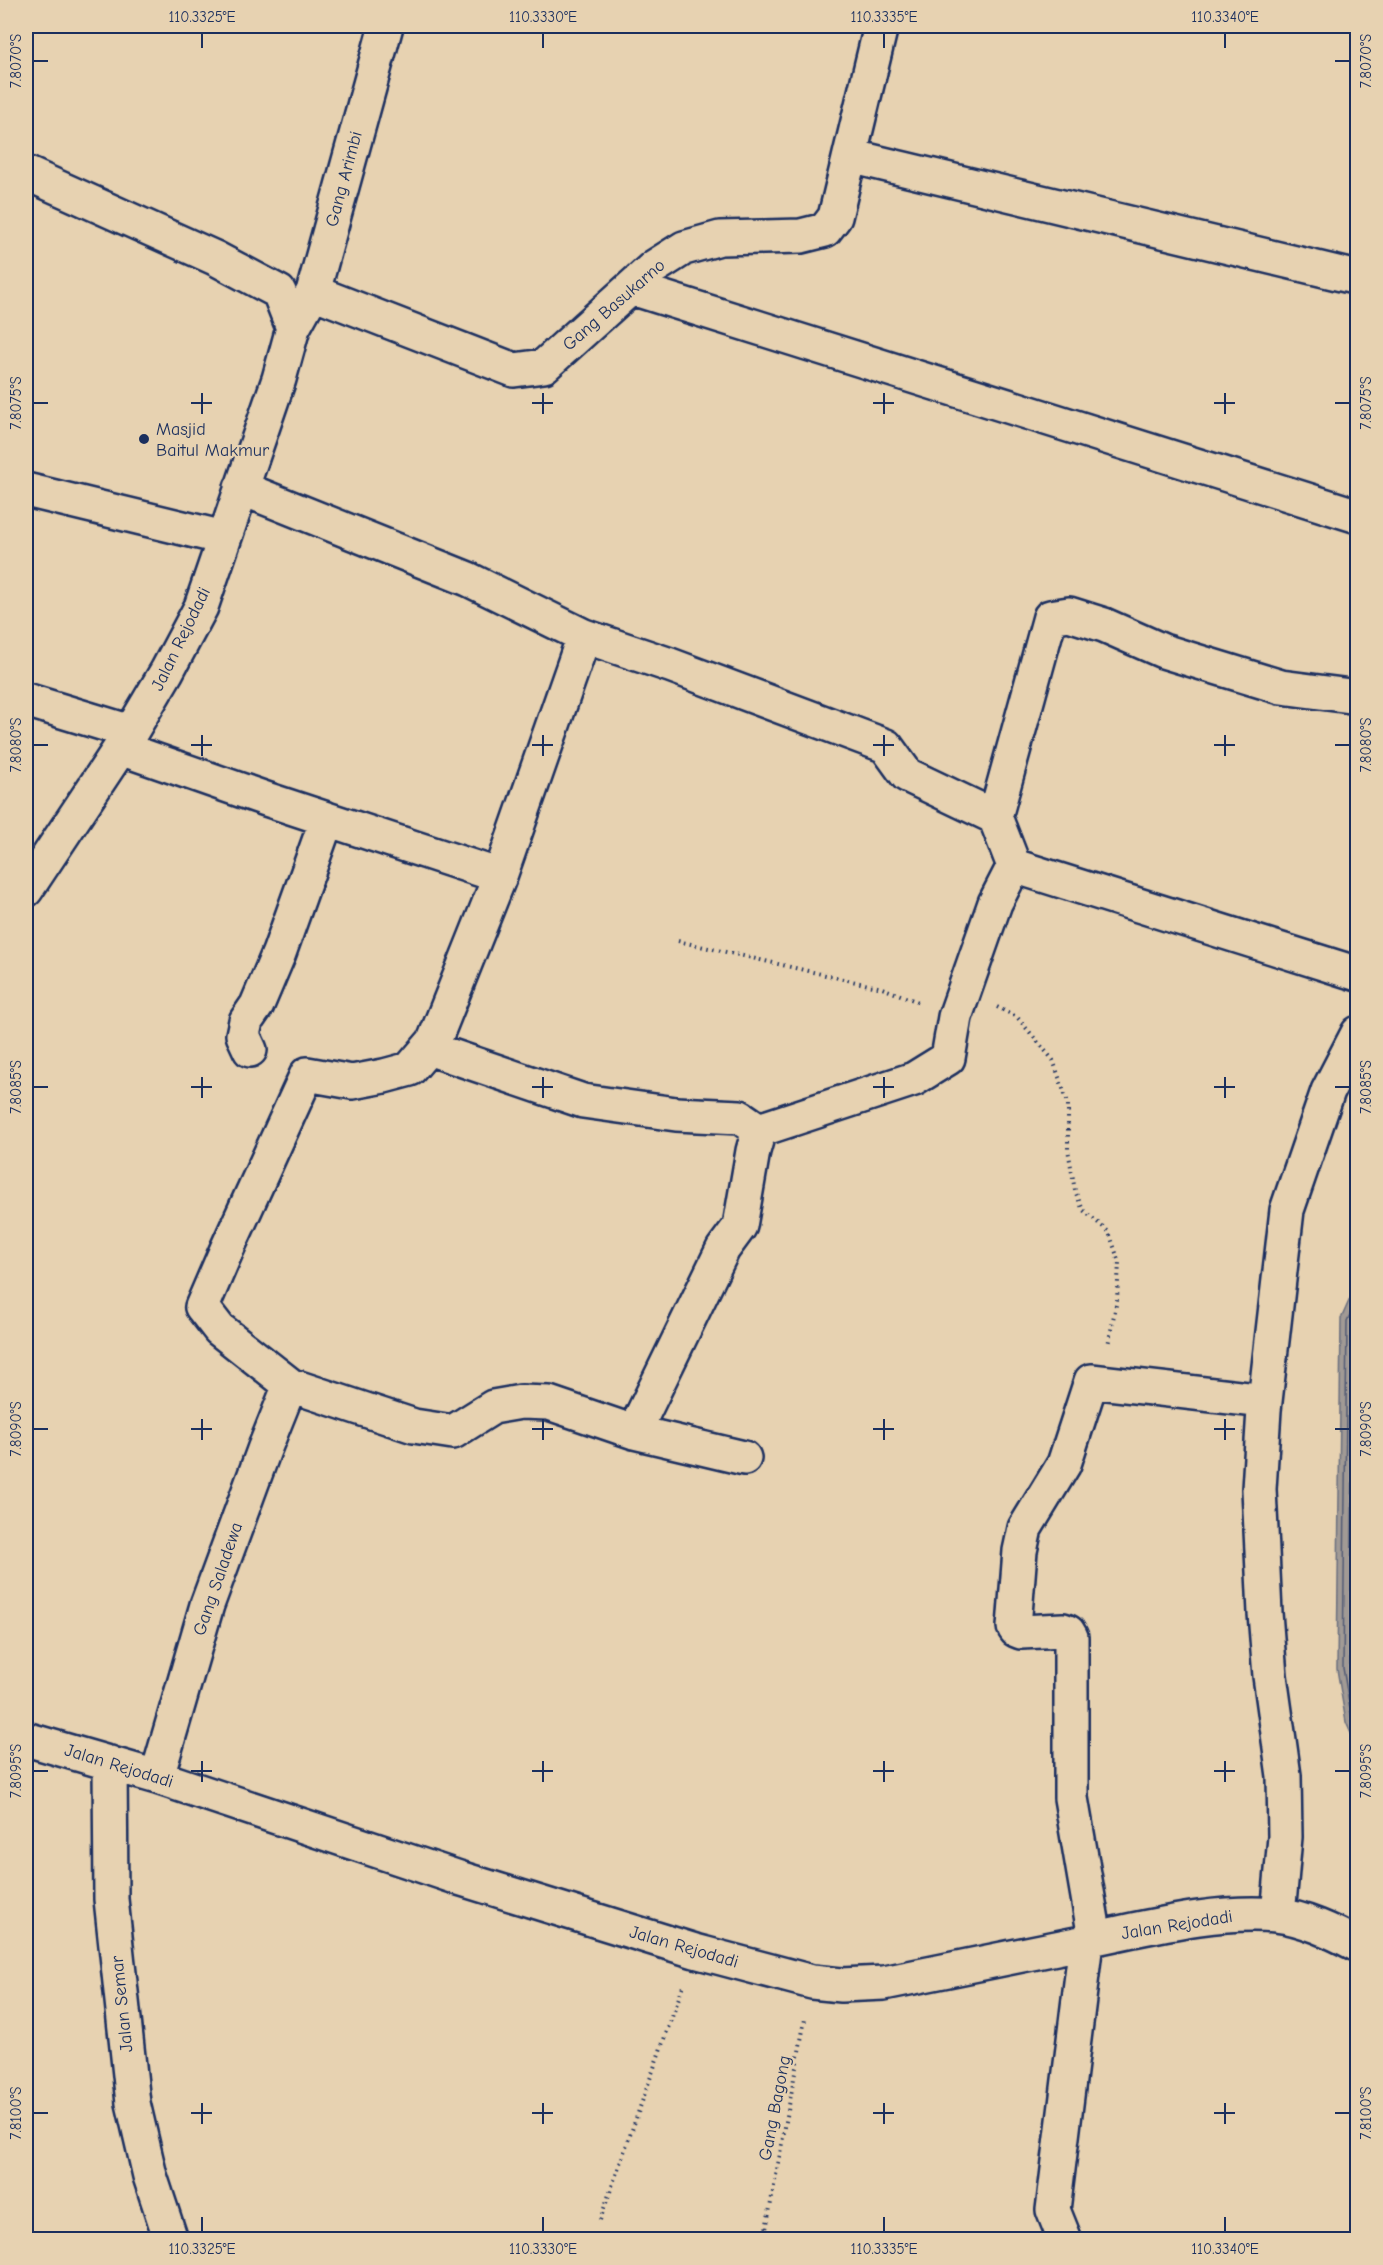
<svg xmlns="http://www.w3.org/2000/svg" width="1383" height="2265" font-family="'Comic Neue',sans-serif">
  <rect width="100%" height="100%" fill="#e7d2b1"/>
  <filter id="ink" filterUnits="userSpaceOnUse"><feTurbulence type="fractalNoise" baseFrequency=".0167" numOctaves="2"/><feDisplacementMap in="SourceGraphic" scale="12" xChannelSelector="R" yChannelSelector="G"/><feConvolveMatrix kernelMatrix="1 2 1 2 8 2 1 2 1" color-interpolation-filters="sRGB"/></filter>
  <g filter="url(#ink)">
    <path fill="#a19a95" stroke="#6b6f7f" stroke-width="1.5" d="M 1357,1283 L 1357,1747 L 1346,1722 L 1337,1669 L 1341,1319 Z"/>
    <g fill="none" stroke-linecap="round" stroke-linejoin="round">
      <path stroke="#515a74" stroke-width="1.5" d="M 1358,1297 L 1347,1321 L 1343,1668 L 1352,1720 L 1358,1734
        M 1358,1316 L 1355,1323 L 1350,1668 L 1358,1709"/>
      <g stroke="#1b2f5e" stroke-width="38">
        <path id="minor" d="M 850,156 L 1358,278
          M 26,173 L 215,258 L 279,292 L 293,328
          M 632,288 L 1358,516
          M 313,292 L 514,370 L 544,366 L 654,267 L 684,248 L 720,238 L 801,236 L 825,230 L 835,217 L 881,26
          M 241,488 L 468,579 L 584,636 L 670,665 L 886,746 L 907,775 L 995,817
          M 26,490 L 224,538
          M 584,636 L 500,876 L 434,1041 L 410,1069 L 384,1076 L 352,1082 L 307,1074 L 227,1249 L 202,1307 L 219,1329 L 290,1385 L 414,1426 L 453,1432 L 493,1407 L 521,1402 L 549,1403 L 634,1432 L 744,1458
          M 1358,697 L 1281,687 L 1163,651 L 1104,625 L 1069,614 L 1050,617 L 995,817 L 1014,866 L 1358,974
          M 26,700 L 131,732
          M 120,748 L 266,799 L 500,876
          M 26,890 L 131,732 L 167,671 L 201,607 L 279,379 L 293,328 L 313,292 L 386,26
          M 428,1048 L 583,1101 L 676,1114 L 740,1117 L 759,1130
          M 250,1050 L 243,1035 L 246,1021 L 257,1005 L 279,953 L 327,819
          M 634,1432 L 723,1249 L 740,1226 L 753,1151 L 759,1130 L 914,1079 L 948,1058 L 955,1017 L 995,903 L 1014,866
          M 26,1739 L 157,1777 L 459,1878 L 695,1951 L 812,1982 L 841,1985 L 884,1983 L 1086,1942 L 1095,1938 C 1154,1926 1215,1910 1276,1915 C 1304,1918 1333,1932 1358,1945
          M 110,1763 L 111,1899 L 133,2103 L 150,2176 L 171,2240
          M 157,1777 L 207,1605 L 264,1450 L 290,1385
          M 1278,1915 L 1285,1837 L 1284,1776 L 1270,1676 L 1265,1613 L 1259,1489 L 1264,1410 L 1287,1210 L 1328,1091 L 1358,1033
          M 1095,1938 L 1071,1798 L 1071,1637 L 1068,1632 L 1063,1630 L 1021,1632 L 1016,1630 L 1014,1627 L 1020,1551 L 1025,1528 L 1064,1464 L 1091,1381 L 1265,1401
          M 1065,2240 L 1053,2210 L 1086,1942"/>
      </g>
      <path stroke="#1b2f5e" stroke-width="4" stroke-dasharray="1.5 4.5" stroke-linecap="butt" d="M 678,941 L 882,988 L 921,1003
        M 997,1007 L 1017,1017 L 1053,1060 L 1068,1103 L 1068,1149 L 1075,1191 L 1083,1210 L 1109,1232 L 1119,1262 L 1117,1300 L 1108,1345
        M 600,2220 L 683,1986
        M 764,2240 L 805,2019"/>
      <use href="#minor" stroke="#e7d2b1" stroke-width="33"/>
    </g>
  </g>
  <path fill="none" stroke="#1b2f5e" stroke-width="2" d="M 202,33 L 202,48M 543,33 L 543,48M 884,33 L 884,48M 1225,33 L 1225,48M 33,61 L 48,61M 1335,61 L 1350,61M 202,393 L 202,414M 543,393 L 543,414M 884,393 L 884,414M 1225,393 L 1225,414M 33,403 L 48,403M 191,403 L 212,403M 532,403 L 553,403M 873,403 L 894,403M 1214,403 L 1235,403M 1335,403 L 1350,403M 202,735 L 202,756M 543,735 L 543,756M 884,735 L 884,756M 1225,735 L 1225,756M 33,745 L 48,745M 191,745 L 212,745M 532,745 L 553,745M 873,745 L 894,745M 1214,745 L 1235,745M 1335,745 L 1350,745M 202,1077 L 202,1098M 543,1077 L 543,1098M 884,1077 L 884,1098M 1225,1077 L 1225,1098M 33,1087 L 48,1087M 191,1087 L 212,1087M 532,1087 L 553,1087M 873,1087 L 894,1087M 1214,1087 L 1235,1087M 1335,1087 L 1350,1087M 202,1419 L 202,1440M 543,1419 L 543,1440M 884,1419 L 884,1440M 1225,1419 L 1225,1440M 33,1429 L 48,1429M 191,1429 L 212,1429M 532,1429 L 553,1429M 873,1429 L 894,1429M 1214,1429 L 1235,1429M 1335,1429 L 1350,1429M 202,1761 L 202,1782M 543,1761 L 543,1782M 884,1761 L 884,1782M 1225,1761 L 1225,1782M 33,1771 L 48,1771M 191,1771 L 212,1771M 532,1771 L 553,1771M 873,1771 L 894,1771M 1214,1771 L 1235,1771M 1335,1771 L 1350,1771M 202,2103 L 202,2124M 543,2103 L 543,2124M 884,2103 L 884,2124M 1225,2103 L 1225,2124M 33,2113 L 48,2113M 191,2113 L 212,2113M 532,2113 L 553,2113M 873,2113 L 894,2113M 1214,2113 L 1235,2113M 1335,2113 L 1350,2113M 202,2217 L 202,2232M 543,2217 L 543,2232M 884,2217 L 884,2232M 1225,2217 L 1225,2232"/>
  <circle fill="#1b2f5e" stroke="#e7d2b1" stroke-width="2" cx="144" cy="439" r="6"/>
  <g text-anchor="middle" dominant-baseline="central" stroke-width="4.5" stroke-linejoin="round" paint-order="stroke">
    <g font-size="18" fill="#1b2f5e" stroke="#e7d2b1">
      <text transform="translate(344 179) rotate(-75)">Gang Arimbi</text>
      <text transform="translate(614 305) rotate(-41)">Gang Basukarno</text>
      <text transform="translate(181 639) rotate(-64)">Jalan Rejodadi</text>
      <text transform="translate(218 1579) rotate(-71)">Gang Saladewa</text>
      <text transform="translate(119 1766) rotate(17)">Jalan Rejodadi</text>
      <text transform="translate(1177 1925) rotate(-9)">Jalan Rejodadi</text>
      <text transform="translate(684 1947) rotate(16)">Jalan Rejodadi</text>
      <text transform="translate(122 2004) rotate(-96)">Jalan Semar</text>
      <text transform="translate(775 2108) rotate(-79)">Gang Bagong</text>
    </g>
    <g font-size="18" fill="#1b2f5e" stroke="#e7d2b1" text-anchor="start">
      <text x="156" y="429">Masjid<tspan x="156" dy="21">Baitul Makmur</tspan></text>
    </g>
  </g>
  <rect width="1383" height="2265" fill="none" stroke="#e7d2b1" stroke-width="66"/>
  <rect x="33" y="33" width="1317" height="2199" fill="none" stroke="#1b2f5e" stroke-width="2"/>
  <g font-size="15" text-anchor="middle" fill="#1b2f5e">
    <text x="202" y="22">110.3325°E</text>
    <text x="543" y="22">110.3330°E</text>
    <text x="884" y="22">110.3335°E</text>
    <text x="1225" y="22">110.3340°E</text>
    <text transform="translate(16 61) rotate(-90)" y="5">7.8070°S</text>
    <text transform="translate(1366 61) rotate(-90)" y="5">7.8070°S</text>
    <text transform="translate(16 403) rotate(-90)" y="5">7.8075°S</text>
    <text transform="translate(1366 403) rotate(-90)" y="5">7.8075°S</text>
    <text transform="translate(16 745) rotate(-90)" y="5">7.8080°S</text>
    <text transform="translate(1366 745) rotate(-90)" y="5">7.8080°S</text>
    <text transform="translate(16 1087) rotate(-90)" y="5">7.8085°S</text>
    <text transform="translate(1366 1087) rotate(-90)" y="5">7.8085°S</text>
    <text transform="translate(16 1429) rotate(-90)" y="5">7.8090°S</text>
    <text transform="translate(1366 1429) rotate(-90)" y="5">7.8090°S</text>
    <text transform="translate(16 1771) rotate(-90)" y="5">7.8095°S</text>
    <text transform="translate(1366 1771) rotate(-90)" y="5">7.8095°S</text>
    <text transform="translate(16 2113) rotate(-90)" y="5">7.8100°S</text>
    <text transform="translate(1366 2113) rotate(-90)" y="5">7.8100°S</text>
    <text x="202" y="2254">110.3325°E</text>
    <text x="543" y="2254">110.3330°E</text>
    <text x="884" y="2254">110.3335°E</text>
    <text x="1225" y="2254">110.3340°E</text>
  </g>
</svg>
